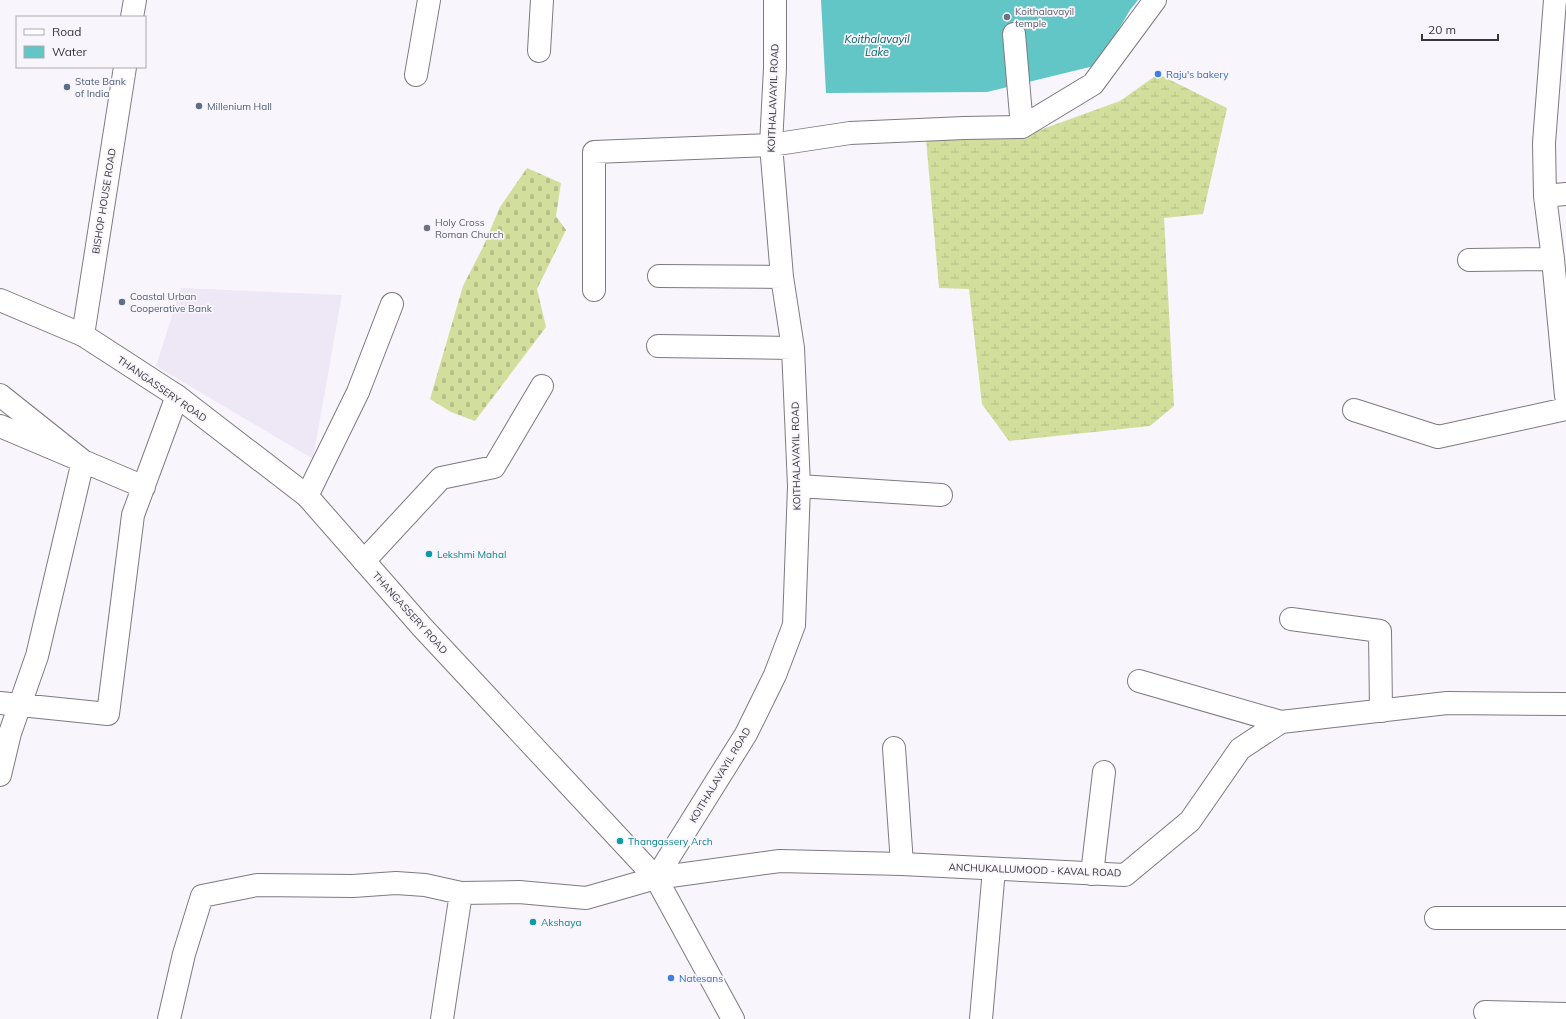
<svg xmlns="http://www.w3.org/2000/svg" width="1566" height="1019" font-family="Mulish,sans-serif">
  <defs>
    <pattern id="wetland-marsh" width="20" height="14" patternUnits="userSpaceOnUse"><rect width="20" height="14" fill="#d2de9c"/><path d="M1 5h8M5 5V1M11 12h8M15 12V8" fill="none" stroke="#b5bf87"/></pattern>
    <pattern id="cemetery-stones" width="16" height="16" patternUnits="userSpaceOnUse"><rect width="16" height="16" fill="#d2de9c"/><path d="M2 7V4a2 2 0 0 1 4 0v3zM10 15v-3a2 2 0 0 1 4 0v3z" fill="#b5bf87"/></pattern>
  </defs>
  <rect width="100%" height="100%" fill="#f8f5fc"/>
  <path fill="#eee8f6" d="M 181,288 L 342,295 L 313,459 L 156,366 Z"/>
  <path fill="url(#wetland-marsh)" d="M 1158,74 L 1227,108 L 1203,214 L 1164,218 L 1174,406 L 1150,426 L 1009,441 L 982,404 L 969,289 L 939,288 L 926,139 L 1029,134 L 1120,101 Z"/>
  <path fill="url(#cemetery-stones)" d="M 527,168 L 561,183 L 556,216 L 566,230 L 537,289 L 546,327 L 475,421 L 451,412 L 430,399 L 463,286 L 483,247 L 500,207 Z"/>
  <path fill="#61c6c5" d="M 821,0 L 1138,0 L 1130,10 L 1098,65 L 987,92 L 826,93 Z"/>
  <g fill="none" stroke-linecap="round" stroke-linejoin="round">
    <g stroke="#7d7a80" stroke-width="24">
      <path id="minor" d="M 1555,0 L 1544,143 L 1545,196 L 1553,259 L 1566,396
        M 132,17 L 135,0
        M 539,51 L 542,0
        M 416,75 L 429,0
        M 1022,127 L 1093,84 L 1155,0
        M 1545,196 L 1566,194
        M 1469,260 L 1553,259
        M 659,276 L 782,277
        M 594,290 L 594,152 L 771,145 L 850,133 L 964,128 L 1022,127 L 1014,34
        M 83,335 L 125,67
        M 658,346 L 793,348
        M 0,395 L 83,461 L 37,656 L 10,733 L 0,775
        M 1354,410 L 1438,437 L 1566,409
        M 0,426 L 144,487
        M 799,486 L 941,495
        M 307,496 L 358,392 L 392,304
        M 364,561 L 441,478 L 494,467 L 542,386
        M 1291,619 L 1380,631 L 1381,711
        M 1139,681 L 1281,722
        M 0,703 L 108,714 L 133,515 L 177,396
        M 894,748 L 902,864
        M 1092,874 L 1104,772
        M 1436,918 L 1566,918
        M 1485,1012 L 1566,1014
        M 169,1019 L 184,954 L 202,896 L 257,885 L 353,886 L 396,883 L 425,885 L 461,893 L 519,892 L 586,898 L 656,878 L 746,734 L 775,675 L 794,625 L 799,486 L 793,348 L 782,277 L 771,145 L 775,68 L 775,0
        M 442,1019 L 461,893
        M 981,1019 L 994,869"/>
    </g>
    <g stroke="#7d7a80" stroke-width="24">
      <path id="tertiary" d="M 0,300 L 83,335 L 177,396 L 307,496 L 422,627 L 656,878 L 733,1019
        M 656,878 L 780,861 L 902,864 L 1125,875 L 1190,821 L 1240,749 L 1281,722 L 1447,703 L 1566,704"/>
    </g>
    <use href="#minor" stroke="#fff" stroke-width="22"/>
    <use href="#tertiary" stroke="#fff" stroke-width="22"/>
  </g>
  <g fill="#6b7280" stroke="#f8f5fc" stroke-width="1.5">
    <circle cx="1007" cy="17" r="4"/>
    <circle cx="427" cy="228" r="4"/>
  </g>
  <g fill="#3f7fe0" stroke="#f8f5fc" stroke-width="1.5">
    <circle cx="1158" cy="74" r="4"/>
    <circle cx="671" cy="978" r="4"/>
  </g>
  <g fill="#5c6f8a" stroke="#f8f5fc" stroke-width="1.5">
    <circle cx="67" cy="87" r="4"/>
    <circle cx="199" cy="106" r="4"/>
    <circle cx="122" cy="302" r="4"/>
  </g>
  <g fill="#0f9aa8" stroke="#f8f5fc" stroke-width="1.5">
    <circle cx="429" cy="554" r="4"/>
    <circle cx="620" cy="841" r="4"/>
    <circle cx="533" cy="922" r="4"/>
  </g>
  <g text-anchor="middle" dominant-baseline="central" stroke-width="3.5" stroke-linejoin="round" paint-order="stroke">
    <g font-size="10" fill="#5b616d" stroke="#f8f5fc" text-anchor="start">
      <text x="1015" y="11">Koithalavayil<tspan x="1015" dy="12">temple</tspan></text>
      <text x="435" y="222">Holy Cross<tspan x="435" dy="12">Roman Church</tspan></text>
    </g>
    <g font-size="10" fill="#366cbe" stroke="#f8f5fc" text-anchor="start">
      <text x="1166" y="74">Raju's bakery</text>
      <text x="679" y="978">Natesans</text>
    </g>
    <g font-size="10" fill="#4e5e75" stroke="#f8f5fc" text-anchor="start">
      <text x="75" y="81">State Bank<tspan x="75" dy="12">of India</tspan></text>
      <text x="207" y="106">Millenium Hall</text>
      <text x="130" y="296">Coastal Urban<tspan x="130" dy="12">Cooperative Bank</tspan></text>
    </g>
    <g font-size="10" fill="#373639" stroke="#f8f5fc">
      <text transform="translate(773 98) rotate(-88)">KOITHALAVAYIL ROAD</text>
      <text transform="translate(104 201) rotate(-81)">BISHOP HOUSE ROAD</text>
      <text transform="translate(162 389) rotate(35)">THANGASSERY ROAD</text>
      <text transform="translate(796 456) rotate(-91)">KOITHALAVAYIL ROAD</text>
      <text transform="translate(410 613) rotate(48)">THANGASSERY ROAD</text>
      <text transform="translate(720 775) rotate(-59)">KOITHALAVAYIL ROAD</text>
      <text transform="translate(1035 870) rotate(2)">ANCHUKALLUMOOD - KAVAL ROAD</text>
    </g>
    <g font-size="10" fill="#0d838f" stroke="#f8f5fc" text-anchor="start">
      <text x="437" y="554">Lekshmi Mahal</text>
      <text x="628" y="841">Thangassery Arch</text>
      <text x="541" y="922">Akshaya</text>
    </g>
    <g font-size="11" font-style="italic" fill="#056161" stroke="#f8f5fc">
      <text x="877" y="39">Koithalavayil<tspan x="877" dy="13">Lake</tspan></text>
    </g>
  </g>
  <rect x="16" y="16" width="130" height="52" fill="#f8f5fc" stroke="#aba9ae"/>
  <rect x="24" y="29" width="20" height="6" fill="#ffffff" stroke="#aba9ae"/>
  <text x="52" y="36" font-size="12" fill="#373639">Road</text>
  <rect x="24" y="46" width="20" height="12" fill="#61c6c5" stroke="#aba9ae"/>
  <text x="52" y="56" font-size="12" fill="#373639">Water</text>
  <path d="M1422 34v6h76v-6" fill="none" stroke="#373639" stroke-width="2"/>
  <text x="1428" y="34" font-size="12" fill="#373639" stroke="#f8f5fc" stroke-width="3" paint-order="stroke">20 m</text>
</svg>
